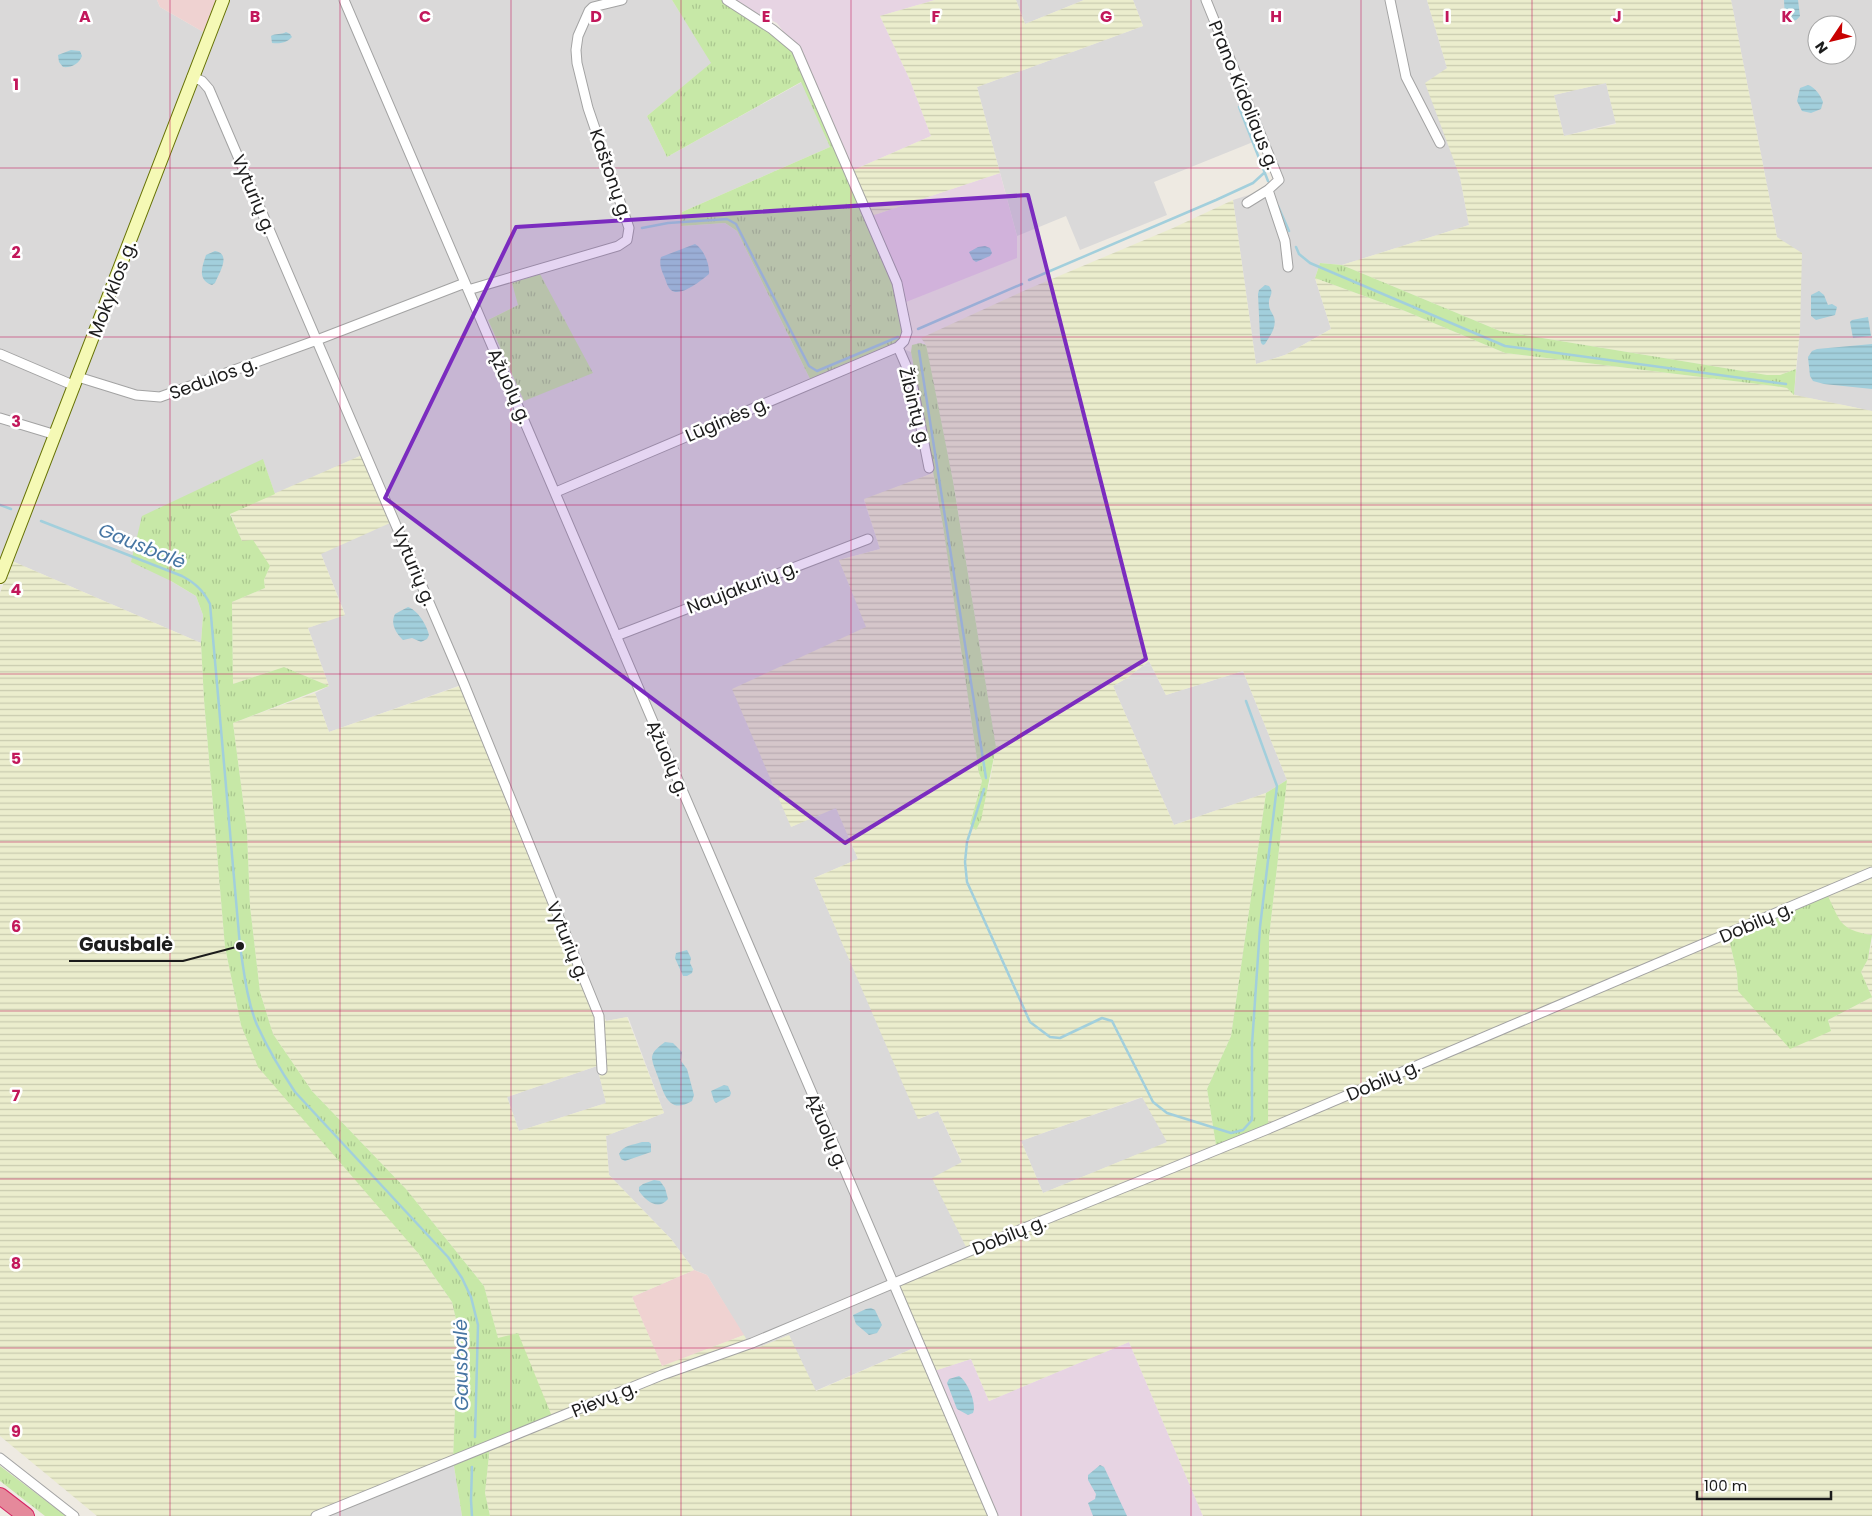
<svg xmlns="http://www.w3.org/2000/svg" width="1872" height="1516" font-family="Poppins,sans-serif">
  <defs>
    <pattern id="farmland-rules" width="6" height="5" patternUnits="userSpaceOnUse" patternTransform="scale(1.25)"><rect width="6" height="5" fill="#ebedcd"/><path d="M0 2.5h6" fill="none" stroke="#c9cbaf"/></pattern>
    <pattern id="grass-tufts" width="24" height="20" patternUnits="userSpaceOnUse" patternTransform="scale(1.25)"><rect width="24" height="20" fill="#c7e8a7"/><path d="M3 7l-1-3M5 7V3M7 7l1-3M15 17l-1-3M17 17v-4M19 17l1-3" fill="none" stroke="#aac68f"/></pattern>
    <pattern id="water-rules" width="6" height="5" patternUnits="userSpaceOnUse" patternTransform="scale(1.25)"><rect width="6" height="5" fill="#a2cfdc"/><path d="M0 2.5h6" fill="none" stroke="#8bb1bc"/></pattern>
  </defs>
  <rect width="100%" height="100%" fill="#eeeae2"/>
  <path fill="#dad9d9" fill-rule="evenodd" d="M 0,0 L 157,0 L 160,7 L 205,33 L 0,567 Z
    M 228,0 L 672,0 L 712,63 L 647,116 L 667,157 L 802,82 L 830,147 L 682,212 L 681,226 L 725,223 L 737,231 L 812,383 L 903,349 L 911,352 L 933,473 L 864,500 L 880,549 L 839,560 L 867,627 L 791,827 L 836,807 L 858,859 L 814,878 L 919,1119 L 938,1111 L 962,1163 L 968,1251 L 923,1344 L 815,1391 L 789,1335 L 752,1350 L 707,1275 L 694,1270 L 671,1239 L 609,1175 L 606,1136 L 664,1113 L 628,1017 L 606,1021 L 464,684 L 329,732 L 315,693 L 329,686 L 308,628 L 345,614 L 321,554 L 369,452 L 275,494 L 263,460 L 171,581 L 196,596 L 203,615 L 201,643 L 12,561 ZM 518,305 L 524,401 L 488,320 Z
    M 1016,0 L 1084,0 L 1025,24 Z
    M 1133,0 L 1427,0 L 1447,68 L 1453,156 L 1460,177 L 1469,225 L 1342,265 L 1320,263 L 1315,278 L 1331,329 L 1285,355 L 1256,364 L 1233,200 L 1258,192 L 1275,179 L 1258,140 L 1154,182 L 1167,215 L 1080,250 L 1066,216 L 1017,236 L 977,87 L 1143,26 Z
    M 1731,0 L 1872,0 L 1872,411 L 1794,395 L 1800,329 L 1777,237 ZM 1817,25 L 1847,25 L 1847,55 L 1817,55 Z
    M 1606,83 L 1616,123 L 1564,136 L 1554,95 Z
    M 1149,661 L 1166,695 L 1243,671 L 1287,780 L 1266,793 L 1174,825 L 1113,686 L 1127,678 Z
    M 597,1066 L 606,1103 L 519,1131 L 507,1097 Z
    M 1143,1097 L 1168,1142 L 1043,1193 L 1021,1141 Z
    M 453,1460 L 462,1516 L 316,1516 Z"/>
  <path fill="#efd2d1" d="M 157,0 L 217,0 L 205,33 L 160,7 Z
    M 694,1270 L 707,1275 L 744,1335 L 662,1367 L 632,1297 Z"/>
  <path fill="#e7d4e3" d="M 731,0 L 935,0 L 880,16 L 910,80 L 931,136 L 849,172 L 796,49 L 777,23 Z
    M 1000,173 L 1017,236 L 1017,258 L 901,304 L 868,217 Z
    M 1129,1342 L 1203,1516 L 995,1516 L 931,1372 L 971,1359 L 989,1401 Z"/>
  <path fill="url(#farmland-rules)" fill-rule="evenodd" d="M 935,0 L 1016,0 L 1025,24 L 1084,0 L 1133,0 L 1143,26 L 977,87 L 1000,173 L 868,217 L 849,172 L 931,136 L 910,80 L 880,16 Z
    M 1427,0 L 1731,0 L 1777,237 L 1802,253 L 1800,329 L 1796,369 L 1780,375 L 1767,375 L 1500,331 L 1342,265 L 1469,225 L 1460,177 L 1425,83 L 1447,68 ZM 1606,83 L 1616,124 L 1564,136 L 1554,95 Z
    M 1233,200 L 1256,364 L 1285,355 L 1331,329 L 1315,278 L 1405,311 L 1505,353 L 1774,386 L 1787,388 L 1795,395 L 1872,411 L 1872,935 L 1857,933 L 1842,925 L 1728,935 L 1737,973 L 1738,991 L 1831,1031 L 1828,1020 L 1872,997 L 1861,972 L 1868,959 L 1872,942 L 1872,1516 L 1203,1516 L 1129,1342 L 989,1401 L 971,1359 L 931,1372 L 991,1516 L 490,1516 L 485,1493 L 490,1445 L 518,1333 L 498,1339 L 484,1286 L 406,1189 L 312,1091 L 273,1034 L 260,992 L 250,906 L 247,831 L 233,723 L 315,693 L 329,732 L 468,683 L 606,1021 L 627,1017 L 664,1113 L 606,1136 L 609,1175 L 671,1239 L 694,1270 L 632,1297 L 662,1366 L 744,1335 L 752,1350 L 789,1335 L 816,1391 L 923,1344 L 898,1284 L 968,1251 L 932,1178 L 962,1162 L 938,1111 L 918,1119 L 814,878 L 858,859 L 836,808 L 791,827 L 732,689 L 866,627 L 839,560 L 880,549 L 864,499 L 933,473 L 943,526 L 979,773 L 982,781 L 970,824 L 989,786 L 996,747 L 953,481 L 926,345 L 921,338 L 1028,289 L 1173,228 ZM 1149,661 L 1166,695 L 1243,671 L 1287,780 L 1269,937 L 1217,1150 L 1207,1089 L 1231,1036 L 1266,793 L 1174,825 L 1113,686 L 1127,678 ZM 597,1066 L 606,1103 L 519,1131 L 507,1097 ZM 1142,1097 L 1167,1142 L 1043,1193 L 1021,1141 Z
    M 369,452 L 399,519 L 321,554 L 345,615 L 308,628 L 329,686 L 284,667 L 233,684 L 232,602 L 265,588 L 264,580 L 270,566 L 242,541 L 230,513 Z
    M 12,561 L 201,643 L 204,700 L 225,947 L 241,1025 L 418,1253 L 452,1302 L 458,1328 L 453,1460 L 316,1516 L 97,1516 L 0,1436 L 0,593 Z"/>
  <path fill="url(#grass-tufts)" d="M 672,0 L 727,0 L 796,49 L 897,283 L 904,341 L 812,383 L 737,231 L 725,223 L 681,226 L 682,212 L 830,147 L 801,82 L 667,157 L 647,116 L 711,63 Z
    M 1320,263 L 1342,265 L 1500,331 L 1767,375 L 1780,375 L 1796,369 L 1794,395 L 1787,388 L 1774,386 L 1505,353 L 1405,311 L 1315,278 Z
    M 540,274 L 593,373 L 524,401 L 488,320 L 518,305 L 512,283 Z
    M 920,343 L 926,345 L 928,354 L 953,481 L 996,747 L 981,820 L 976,830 L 970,824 L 982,781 L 979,773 L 943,526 L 911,352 L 912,345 Z
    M 263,459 L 275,494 L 230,514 L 242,541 L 253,540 L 270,566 L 264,580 L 265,588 L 232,602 L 233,684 L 284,667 L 329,686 L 233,723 L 247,831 L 250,906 L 260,992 L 273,1034 L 312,1091 L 406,1189 L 484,1286 L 498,1338 L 518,1333 L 553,1419 L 490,1445 L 485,1493 L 490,1516 L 462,1516 L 453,1460 L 458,1328 L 452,1302 L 418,1253 L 258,1067 L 241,1025 L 225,947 L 204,700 L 201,643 L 203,615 L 196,596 L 171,581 L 131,562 L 142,516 Z
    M 1287,780 L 1269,937 L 1268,1129 L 1217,1151 L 1207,1089 L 1231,1036 L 1266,793 Z
    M 1826,892 C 1840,920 1838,930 1872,935 L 1868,959 L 1861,972 L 1872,997 L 1828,1020 L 1831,1031 L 1790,1049 L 1738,991 L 1737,973 L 1728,935 Z
    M 0,1466 L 62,1513 L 66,1516 L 45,1516 L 0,1481 Z"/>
  <path fill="url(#water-rules)" d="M 1784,0 L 1798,0 L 1800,16 C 1796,22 1790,23 1785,18 Z
    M 286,32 L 290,34 L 292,37 C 287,43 279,44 272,43 L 271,36 C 276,33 281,35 286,32 Z
    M 71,50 L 80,51 L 82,56 C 79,64 71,68 63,67 L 59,62 L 58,55 Z
    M 1808,85 C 1815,87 1821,96 1823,102 L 1821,109 L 1811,113 L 1802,111 L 1797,101 L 1800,88 Z
    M 695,244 C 704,249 710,265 709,274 C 702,280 680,298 671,290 C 667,287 666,280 664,276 C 661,269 659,264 661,257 Z
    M 985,246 L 990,248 L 992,253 L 990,256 L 976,262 L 973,260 L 969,252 L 978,247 Z
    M 215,251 C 232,254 219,273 215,283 L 212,285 C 197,280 202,267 206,255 Z
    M 1265,285 L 1269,286 C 1275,294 1268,296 1269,305 C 1269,309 1272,313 1274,317 C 1277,327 1270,336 1265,344 L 1263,345 L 1261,343 L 1260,337 L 1258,294 L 1259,290 Z
    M 1819,291 L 1824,295 L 1828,305 L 1832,304 L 1837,307 L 1835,315 L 1816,320 L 1811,316 L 1811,295 Z
    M 1868,317 L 1871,336 L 1853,338 L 1850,322 L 1852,320 Z
    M 1872,344 L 1872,389 L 1824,384 L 1813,381 L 1810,376 L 1808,357 L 1812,351 L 1817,349 Z
    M 408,607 C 418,610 427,626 429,635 L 427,639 L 421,642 L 412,638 L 403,640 C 396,633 390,624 395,614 Z
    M 687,950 L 691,958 L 690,963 L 693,969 L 692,973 L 687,976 L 683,976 L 675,958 L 676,953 Z
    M 665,1042 L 673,1043 L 682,1052 L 681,1061 L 687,1069 L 694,1095 L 692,1101 C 669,1115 664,1094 658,1077 C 656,1071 652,1063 652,1057 C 653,1050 660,1046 665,1042 Z
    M 724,1085 L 728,1086 L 731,1093 L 730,1096 L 716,1103 L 714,1101 L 711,1091 Z
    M 642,1142 L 649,1142 L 651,1144 L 651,1152 L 625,1161 L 621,1159 L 619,1154 C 623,1145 633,1145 642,1142 Z
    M 654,1180 L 660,1181 L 665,1188 L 668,1199 C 658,1211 646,1201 639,1191 L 639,1187 L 643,1184 Z
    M 871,1308 L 875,1310 L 882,1325 L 877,1333 L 869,1335 L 856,1324 L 853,1315 L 866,1309 Z
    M 959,1376 C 968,1382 977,1404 973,1413 L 968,1415 L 957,1409 L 947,1383 L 949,1379 Z
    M 1100,1465 L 1104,1467 L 1127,1516 L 1093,1516 L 1088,1503 L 1095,1499 L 1096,1494 L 1088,1480 L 1088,1475 Z"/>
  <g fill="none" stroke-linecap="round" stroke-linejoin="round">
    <path stroke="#a2cfdc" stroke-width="2.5" d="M 1239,107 L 1268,181
      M 1278,206 L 1289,231
      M 642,228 L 668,223 L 727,219 L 736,224 L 809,366 L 817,371 L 898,337
      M 1296,247 L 1299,254 L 1310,263 L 1505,346 L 1786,384
      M 1029,280 L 1216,200 L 1253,183 L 1264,173
      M 918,329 L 1022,284
      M 919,351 L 986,778
      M 0,505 L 11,509
      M 41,521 L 182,576 C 195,583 203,590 210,604 L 240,946 C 244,972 247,1001 257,1025 C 268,1049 281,1071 295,1092 L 448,1257 L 462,1278 L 471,1297 L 478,1325 L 475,1437
      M 984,789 L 967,842 L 965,862 L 967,882 L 1030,1022 L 1050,1037 L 1060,1038 L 1102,1018 L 1112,1021 L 1153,1102 L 1167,1113 L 1231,1133 L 1243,1130 L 1252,1120 L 1252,1045 L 1260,927 L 1277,786 L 1246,701
      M 472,1467 L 471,1500 L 472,1516"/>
    <g stroke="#a3a3a3" stroke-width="11">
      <path id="street" d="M 344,0 L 993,1516
        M 1206,0 L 1279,180 L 1268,190 L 1247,203
        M 1390,0 L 1406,77 L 1440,143
        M 192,77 L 202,81 L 209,89 L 464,684 L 599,1016 L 602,1070
        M 1268,190 L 1285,241 L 1288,267
        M 468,290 L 618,246 L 627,240 L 629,228 L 588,108 L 577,63 L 576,50 L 578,36 L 589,11 L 593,7 L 622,0
        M 898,347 L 911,377 L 929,468
        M 0,354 L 75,386
        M 78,377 L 136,395 L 160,397 L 317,340 L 465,283
        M 0,418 L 56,435
        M 556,492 L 898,347 L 904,341 L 907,332 L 897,283 L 796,49 L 772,29 L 727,0
        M 616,636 L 868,539
        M 0,1458 L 74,1516
        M 316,1516 L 662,1375 L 752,1343 L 814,1317 L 1017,1231 L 1268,1129 L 1872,872"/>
    </g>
    <g stroke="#667205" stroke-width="14">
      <path id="secondary" d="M 0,577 L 223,0"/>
    </g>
    <g stroke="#d62462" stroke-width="18">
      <path id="highway" d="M 0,1496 L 26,1516"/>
    </g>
    <use href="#street" stroke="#fff" stroke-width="9"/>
    <use href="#secondary" stroke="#f5f9b5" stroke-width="12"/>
    <use href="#highway" stroke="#e5899b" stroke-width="16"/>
  </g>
  <path fill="#7b2cbf" fill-opacity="0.2" stroke="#7b2cbf" stroke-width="4" stroke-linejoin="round" d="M 1028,195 L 1146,659 L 845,843 L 385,498 L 516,227 Z"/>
  <path fill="none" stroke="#c2185b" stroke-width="1" stroke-opacity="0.55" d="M 170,0 L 170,1516M 340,0 L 340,1516M 511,0 L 511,1516M 681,0 L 681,1516M 851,0 L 851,1516M 1021,0 L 1021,1516M 1191,0 L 1191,1516M 1361,0 L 1361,1516M 1532,0 L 1532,1516M 1702,0 L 1702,1516M 0,168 L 1872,168M 0,337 L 1872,337M 0,505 L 1872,505M 0,674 L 1872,674M 0,842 L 1872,842M 0,1011 L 1872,1011M 0,1179 L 1872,1179M 0,1348 L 1872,1348"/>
  <g text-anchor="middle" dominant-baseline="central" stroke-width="5" stroke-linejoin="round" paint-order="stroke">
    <g font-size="18" fill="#1c1c1c" stroke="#fff">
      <text transform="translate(1244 95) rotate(68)">Prano Kidoliaus g.</text>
      <text transform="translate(611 174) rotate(71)">Kaštonų g.</text>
      <text transform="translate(254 194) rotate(67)">Vyturių g.</text>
      <text transform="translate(112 289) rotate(-69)">Mokyklos g.</text>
      <text transform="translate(213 378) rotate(-20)">Sedulos g.</text>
      <text transform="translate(510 386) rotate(66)">Ąžuolų g.</text>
      <text transform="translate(915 407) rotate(76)">Žibintų g.</text>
      <text transform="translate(727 419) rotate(-23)">Lūginės g.</text>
      <text transform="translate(414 566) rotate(67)">Vyturių g.</text>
      <text transform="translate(742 587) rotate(-21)">Naujakurių g.</text>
      <text transform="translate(668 758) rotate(67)">Ąžuolų g.</text>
      <text transform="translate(1756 922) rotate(-23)">Dobilų g.</text>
      <text transform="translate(568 941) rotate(68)">Vyturių g.</text>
      <text transform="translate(1383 1080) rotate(-23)">Dobilų g.</text>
      <text transform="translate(827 1131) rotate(67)">Ąžuolų g.</text>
      <text transform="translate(1009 1235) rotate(-22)">Dobilų g.</text>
      <text transform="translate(604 1399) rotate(-22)">Pievų g.</text>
    </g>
    <g font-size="19" font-style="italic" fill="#4776a3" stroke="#fff">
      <text transform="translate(142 546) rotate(22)">Gausbalė</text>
      <text transform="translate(461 1365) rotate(-91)">Gausbalė</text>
    </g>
  </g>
  <g font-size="16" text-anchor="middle" font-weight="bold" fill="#c2185b" stroke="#fff" stroke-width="5" stroke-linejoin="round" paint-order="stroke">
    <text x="85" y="22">A</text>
    <text x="255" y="22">B</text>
    <text x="425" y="22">C</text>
    <text x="596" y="22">D</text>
    <text x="766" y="22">E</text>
    <text x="936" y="22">F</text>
    <text x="1106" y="22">G</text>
    <text x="1276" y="22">H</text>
    <text x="1447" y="22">I</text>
    <text x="1617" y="22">J</text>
    <text x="1787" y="22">K</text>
    <text x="16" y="90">1</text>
    <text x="16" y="258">2</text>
    <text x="16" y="427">3</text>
    <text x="16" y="595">4</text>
    <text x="16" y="764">5</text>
    <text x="16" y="932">6</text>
    <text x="16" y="1101">7</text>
    <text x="16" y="1269">8</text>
    <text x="16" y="1437">9</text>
  </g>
  <path fill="none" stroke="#1c1c1c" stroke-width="2" d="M240 946L183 961H69"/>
  <circle fill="#1c1c1c" stroke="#fff" stroke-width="2" cx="240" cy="946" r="5"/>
  <g font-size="19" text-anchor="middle" font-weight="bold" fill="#1c1c1c" stroke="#fff" stroke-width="5" stroke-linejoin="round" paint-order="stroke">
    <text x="126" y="951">Gausbalė</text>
  </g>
  <g transform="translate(1832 40) rotate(235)"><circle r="24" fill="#ffffff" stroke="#a4a4a4"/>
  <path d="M0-4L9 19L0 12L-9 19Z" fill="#c80101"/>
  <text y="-8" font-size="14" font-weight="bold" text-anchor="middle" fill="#1c1c1c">N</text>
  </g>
  <path d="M1697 1491v8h134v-8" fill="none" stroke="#1c1c1c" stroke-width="2.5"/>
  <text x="1704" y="1491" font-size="15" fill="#1c1c1c" stroke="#ffffff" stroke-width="4" paint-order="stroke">100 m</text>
</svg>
